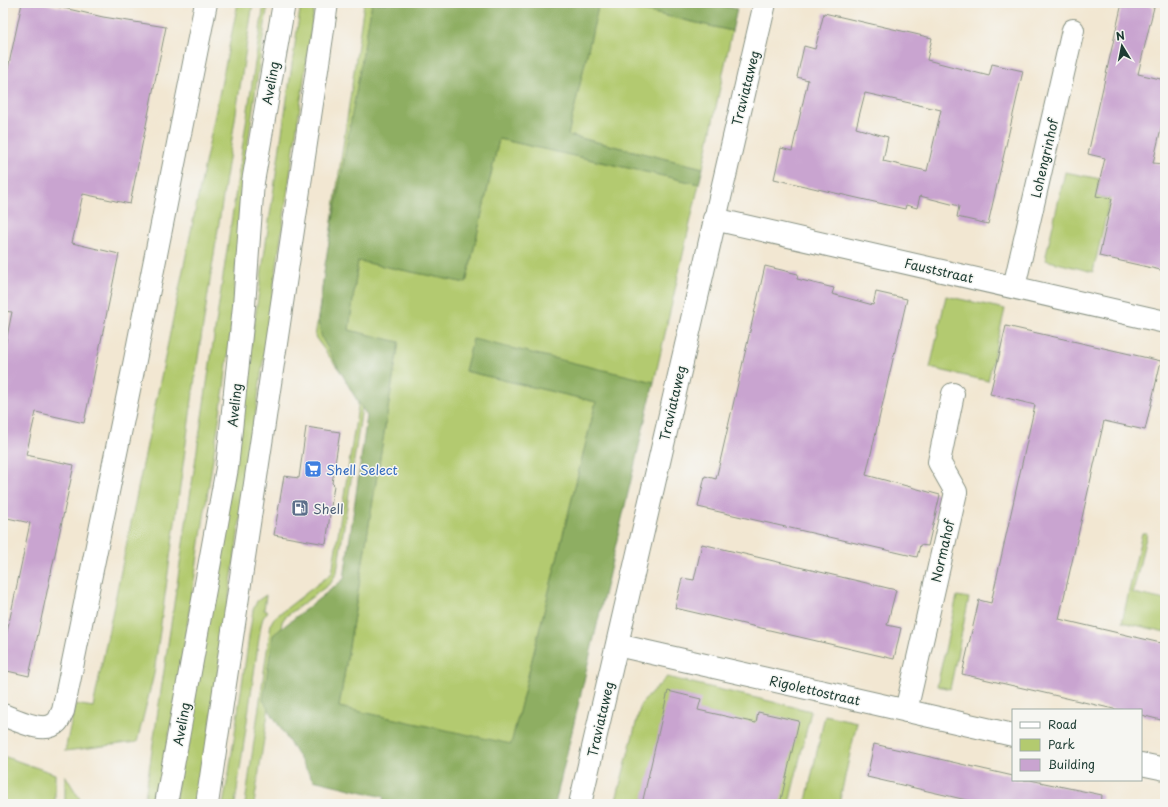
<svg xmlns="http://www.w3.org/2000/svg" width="1168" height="807" font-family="'Playpen Sans',sans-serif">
  <rect width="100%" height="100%" fill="#f6f6f2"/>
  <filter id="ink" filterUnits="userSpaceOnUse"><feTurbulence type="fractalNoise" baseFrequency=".025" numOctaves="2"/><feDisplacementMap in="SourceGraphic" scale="8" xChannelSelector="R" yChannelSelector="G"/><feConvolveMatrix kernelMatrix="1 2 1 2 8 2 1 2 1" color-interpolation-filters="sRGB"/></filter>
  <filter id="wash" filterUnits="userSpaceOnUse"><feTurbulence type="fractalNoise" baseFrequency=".012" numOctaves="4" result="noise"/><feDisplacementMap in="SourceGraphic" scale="16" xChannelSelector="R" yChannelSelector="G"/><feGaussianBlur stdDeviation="0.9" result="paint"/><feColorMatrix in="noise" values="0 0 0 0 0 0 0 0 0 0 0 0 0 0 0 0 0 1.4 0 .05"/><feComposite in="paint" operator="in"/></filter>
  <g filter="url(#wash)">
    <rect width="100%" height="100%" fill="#f2e7d2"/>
    <path fill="#b3ca6f" stroke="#698452" d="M 238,3 L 253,3 L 196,371 L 154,674 L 137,742 L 65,751 L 75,704 L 93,707 Z
      M 264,3 L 268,3 L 241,193 L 233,314 L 224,388 L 176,697 L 157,803 L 144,804 Z
      M 301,3 L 315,3 L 207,749 L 198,804 L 174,804 L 223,537 Z
      M 364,3 L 373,3 L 327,317 L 363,401 L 337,572 L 331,583 L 285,617 L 282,622 L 254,804 L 245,804 L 271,623 L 274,618 L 332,573 L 358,406 L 356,393 L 315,337 Z
      M 599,3 L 610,3 L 732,31 L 703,168 L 568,135 Z
      M 499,139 L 699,184 L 654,382 L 473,340 L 465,371 L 596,402 L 511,745 L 339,707 L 399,342 L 349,330 L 358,261 L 466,283 Z
      M 1065,172 L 1100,179 L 1096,196 L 1110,199 L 1093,272 L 1045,260 Z
      M 946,296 L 1005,309 L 988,381 L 930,368 Z
      M 1142,533 L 1147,533 L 1133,593 L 1165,600 L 1165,632 L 1122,622 Z
      M 266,595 L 264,610 L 268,611 L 263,618 L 261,625 L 235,804 L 223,804 L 229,773 L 253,610 L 257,601 Z
      M 957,596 L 969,598 L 950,689 L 937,686 Z
      M 667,677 L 811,711 L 789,804 L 615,804 L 641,704 Z
      M 825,715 L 857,722 L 839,804 L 819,804 L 806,801 Z
      M 3,756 L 55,774 L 55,804 L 3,804 Z
      M 65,775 L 83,804 L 65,804 Z"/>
    <path fill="#8eae62" stroke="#56764b" d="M 372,3 L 599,3 L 568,135 L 703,168 L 699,184 L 499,139 L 466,283 L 358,261 L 349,330 L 399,342 L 339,707 L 511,744 L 596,402 L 465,371 L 473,339 L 654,382 L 555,804 L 382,804 L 384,797 L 313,780 L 263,700 L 273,635 L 344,579 L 367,416 L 352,392 L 322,338 L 318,321 L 325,265 Z
      M 610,3 L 712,3 L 737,9 L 732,31 Z"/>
    <g id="blocks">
      <path fill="#c9a4d0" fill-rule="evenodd" d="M 22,3 L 42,3 L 103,17 L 166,27 L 130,204 L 83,194 L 72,243 L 119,254 L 84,423 L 36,412 L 26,455 L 74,465 L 29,676 L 3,670 L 3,651 L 30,523 L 3,517 L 3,356 L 12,312 L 3,311 L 3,92 Z
        M 1122,3 L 1134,3 L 1154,7 L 1138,74 L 1165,80 L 1165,111 L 1153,163 L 1165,164 L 1165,271 L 1099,256 L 1112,199 L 1096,196 L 1105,158 L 1088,154 Z
        M 824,13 L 932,38 L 927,60 L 989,76 L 992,64 L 1023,71 L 988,224 L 957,217 L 959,206 L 920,196 L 917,208 L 906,205 L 905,209 L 774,179 L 781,148 L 792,151 L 808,80 L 797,77 L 804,46 L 815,49 ZM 865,93 L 941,110 L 927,171 L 883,161 L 888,137 L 856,128 Z
        M 765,266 L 798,274 L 797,279 L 834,288 L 832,294 L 873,305 L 876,292 L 907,299 L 866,475 L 940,495 L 928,546 L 920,545 L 917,557 L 698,507 L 705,476 L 716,479 Z
        M 1006,326 L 1161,361 L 1145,430 L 1104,421 L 1059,619 L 1165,644 L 1165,721 L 1141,715 L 1141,710 L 1118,710 L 962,674 L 979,600 L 991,603 L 1035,405 L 990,394 Z
        M 306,427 L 340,432 L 332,483 L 334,485 L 326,544 L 274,535 L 284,476 L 299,478 Z
        M 702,544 L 896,590 L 887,625 L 901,628 L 894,659 L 675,608 L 682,578 L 694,580 Z
        M 668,691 L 701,699 L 698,710 L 756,723 L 758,712 L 799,721 L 780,804 L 642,804 Z
        M 874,744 L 1013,776 L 1013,780 L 1030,780 L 1102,795 L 1101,804 L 984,804 L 867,777 Z"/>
    </g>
  </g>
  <g filter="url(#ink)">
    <use href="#blocks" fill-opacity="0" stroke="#889283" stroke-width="1"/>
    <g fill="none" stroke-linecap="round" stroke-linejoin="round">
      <g stroke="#889283" stroke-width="24">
        <path id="minor" d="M 714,219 L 1165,322
          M 1014,287 L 1073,30
          M 617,645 L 1013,735
          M 906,711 L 956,492 L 939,462 L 953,394
          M 3,715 C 17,720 45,735 57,722 C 60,719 61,714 63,711 L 133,370 L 206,3
          M 1141,764 L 1165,769
          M 580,804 L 765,3"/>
      </g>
      <g stroke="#889283" stroke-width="24">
        <path id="major" d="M 166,804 L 227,468 L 244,306 L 253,182 L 284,3
          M 207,804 L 327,3"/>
      </g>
      <use href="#minor" stroke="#fff" stroke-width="22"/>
      <use href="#major" stroke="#fff" stroke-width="22"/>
    </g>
  </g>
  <defs>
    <g id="supermarket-square" transform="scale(0.9)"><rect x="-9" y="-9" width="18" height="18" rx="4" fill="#3f7fe0" stroke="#f6f6f2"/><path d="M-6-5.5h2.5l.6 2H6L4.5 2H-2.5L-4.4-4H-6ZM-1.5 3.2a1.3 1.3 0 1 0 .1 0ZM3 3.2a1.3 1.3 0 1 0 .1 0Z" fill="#fff"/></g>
    <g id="fuel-square" transform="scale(0.9)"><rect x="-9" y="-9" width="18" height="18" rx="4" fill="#5c6f8a" stroke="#f6f6f2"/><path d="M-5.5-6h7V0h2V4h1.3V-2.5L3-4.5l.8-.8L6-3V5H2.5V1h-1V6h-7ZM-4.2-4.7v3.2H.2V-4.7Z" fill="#fff"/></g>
  </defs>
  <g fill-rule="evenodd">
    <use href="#supermarket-square" x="313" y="469"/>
    <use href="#fuel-square" x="300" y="508"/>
  </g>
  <g text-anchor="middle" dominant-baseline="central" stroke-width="3" stroke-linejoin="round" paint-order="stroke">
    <g font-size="13" fill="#1f3d34" stroke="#f6f6f2">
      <text transform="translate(270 83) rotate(-80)">Aveling</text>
      <text transform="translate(745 88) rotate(-76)">Traviataweg</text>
      <text transform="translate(1044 158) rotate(-77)">Lohengrinhof</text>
      <text transform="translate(939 270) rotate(13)">Fauststraat</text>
      <text transform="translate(672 403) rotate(-77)">Traviataweg</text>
      <text transform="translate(234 405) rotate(-84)">Aveling</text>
      <text transform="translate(942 551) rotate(-77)">Normahof</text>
      <text transform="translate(815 690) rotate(13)">Rigolettostraat</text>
      <text transform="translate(600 719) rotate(-77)">Traviataweg</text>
      <text transform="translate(181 724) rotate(-80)">Aveling</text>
    </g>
    <g font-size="13" fill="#366cbe" stroke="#f6f6f2" text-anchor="start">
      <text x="326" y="469">Shell Select</text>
    </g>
    <g font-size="13" fill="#4e5e75" stroke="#f6f6f2" text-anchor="start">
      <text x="313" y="508">Shell</text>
    </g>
  </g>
  <rect width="1168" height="807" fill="none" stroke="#f6f6f2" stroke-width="16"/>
  <rect x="1012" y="709" width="130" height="72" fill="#f6f6f2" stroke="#a0aca6"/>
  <rect x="1020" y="722" width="20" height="6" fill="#ffffff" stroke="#a0aca6"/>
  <text x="1048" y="729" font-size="12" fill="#1f3d34">Road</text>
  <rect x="1020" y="739" width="20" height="12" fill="#b3ca6f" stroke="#a0aca6"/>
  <text x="1048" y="749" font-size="12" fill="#1f3d34">Park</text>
  <rect x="1020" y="759" width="20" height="12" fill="#c9a4d0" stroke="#a0aca6"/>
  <text x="1048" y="769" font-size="12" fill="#1f3d34">Building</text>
  <g transform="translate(1122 46) rotate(350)" stroke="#f6f6f2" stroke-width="3" paint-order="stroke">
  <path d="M0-3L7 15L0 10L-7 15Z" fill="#1f3d34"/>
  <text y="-6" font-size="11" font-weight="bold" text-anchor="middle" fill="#1f3d34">N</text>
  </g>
</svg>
